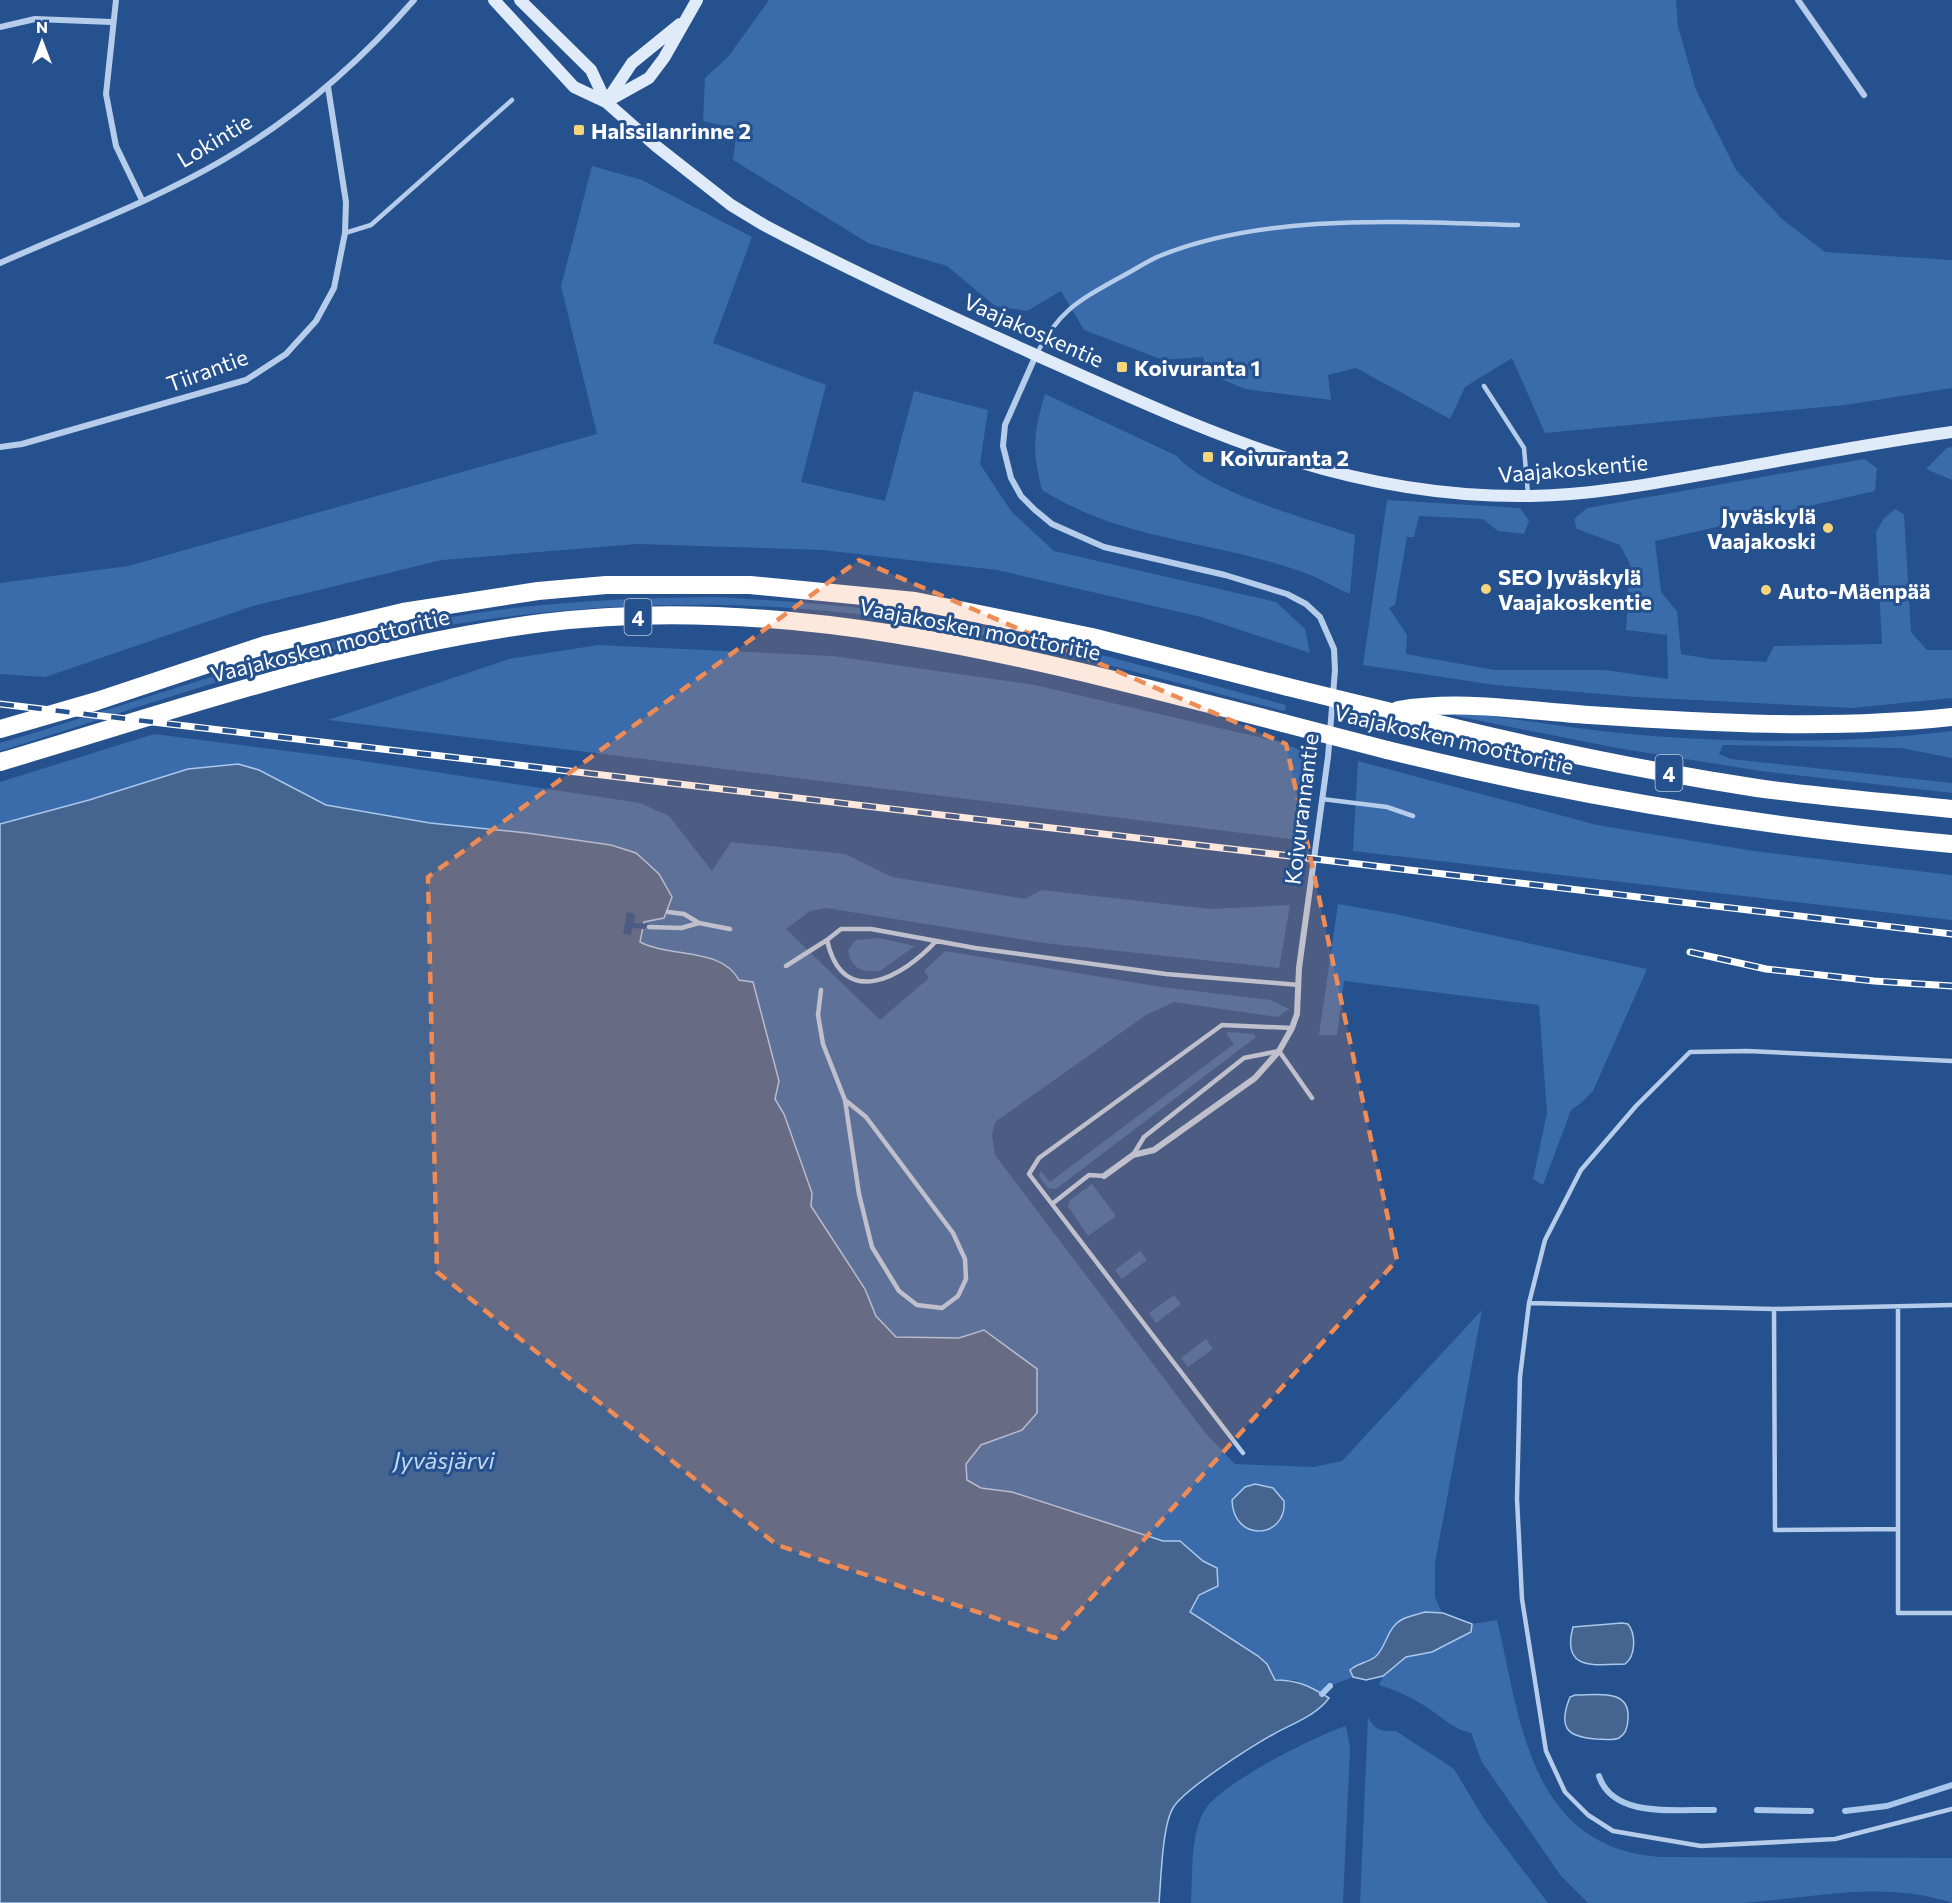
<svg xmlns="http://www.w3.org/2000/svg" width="1952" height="1903" font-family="Commissioner,sans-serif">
  <rect width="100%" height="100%" fill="#25518e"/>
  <path fill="#3a6bab" d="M 769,0 L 1676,0 L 1678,26 L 1696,90 L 1736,170 L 1782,219 L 1825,252 L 1952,260 L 1952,388 L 1845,405 L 1545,433 L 1512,358 L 1465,387 L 1450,419 L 1356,368 L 1328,375 L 1331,400 L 1245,389 L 1207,373 L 1203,357 L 1163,360 L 1084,330 L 1061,291 L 1027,311 L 995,306 L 947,266 L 868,243 L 733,160 L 737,129 L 703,121 L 705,78 L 728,57 Z
    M 592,166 L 642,180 L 752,237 L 713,343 L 826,385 L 801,482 L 885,501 L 914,391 L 988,410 L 980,464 L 1011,511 L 1054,551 L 1276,602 L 1305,629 L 1310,653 L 1201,617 L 997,570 L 822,550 L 637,544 L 442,560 L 253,606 L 45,677 L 0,674 L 0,583 L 128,566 L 597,434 L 561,286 Z
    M 1045,394 L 1177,456 C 1207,492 1309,519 1355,535 L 1350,594 C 1336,588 1322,580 1308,574 C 1220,541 1124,542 1042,490 C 1032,450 1033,434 1045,394 Z
    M 1952,447 L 1952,480 L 1926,469 L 1947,448 Z
    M 1864,459 L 1877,468 L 1875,491 L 1655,541 L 1661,592 L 1677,611 L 1681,654 L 1710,659 L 1766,662 L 1774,646 L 1882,644 L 1876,532 L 1884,518 L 1895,509 L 1904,514 L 1911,632 L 1927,650 L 1952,650 L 1952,698 L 1852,708 L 1636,697 L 1495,685 L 1363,665 L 1387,500 L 1520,508 L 1529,521 L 1524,534 L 1498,531 L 1483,519 L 1419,516 L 1414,537 L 1407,537 L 1395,605 L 1389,608 L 1407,635 L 1406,654 L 1494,670 L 1605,670 L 1668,679 L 1667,635 L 1626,630 L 1630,564 L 1620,545 L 1577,529 L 1574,519 L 1587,508 Z
    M 715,597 C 787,601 857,606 928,617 C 1049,637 1167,673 1286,705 L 1285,711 C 1168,681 1051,647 932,625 C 760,595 583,599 412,632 C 272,659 136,709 0,751 L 0,743 C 157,696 313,637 476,613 C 555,601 635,598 715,597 Z
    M 598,645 L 833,656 L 1035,685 L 1280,742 L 1310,754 L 1299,840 L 328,720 L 509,659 Z
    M 1457,712 C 1522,719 1586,731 1652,736 C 1747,743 1857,743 1952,731 L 1952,758 L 1901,748 L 1723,745 L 1719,754 L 1731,759 L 1952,783 L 1952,793 L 1761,771 L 1617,748 L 1456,716 L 1452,713 Z
    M 154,734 L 350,759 L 640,803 L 669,816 L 712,871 L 731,842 L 845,854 L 892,877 L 1025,899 L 1041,890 L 1210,909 L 1290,905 L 1279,968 L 1044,943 L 826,908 L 810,911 L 786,929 L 880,1020 L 929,978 L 924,971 L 945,951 L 1161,987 L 1271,1000 L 1289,1009 L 1278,1017 L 1174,1002 L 1146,1015 L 995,1122 L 992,1135 L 995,1155 L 1206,1434 L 1235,1464 L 1313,1467 L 1342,1461 L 1482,1310 L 1435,1563 L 1435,1597 L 1442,1613 C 1428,1612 1402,1615 1393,1628 C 1387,1637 1384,1649 1375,1656 C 1368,1663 1358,1663 1350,1670 L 1353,1677 L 1330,1686 L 1322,1694 L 1296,1680 L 1275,1680 L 991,1547 L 920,1429 L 865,1289 L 811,1206 L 812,1193 L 784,1114 L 775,1099 L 778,1081 L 739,980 L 687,953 L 669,953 L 640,942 L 644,922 L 664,918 L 561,840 L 527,833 L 430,823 L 326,805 L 282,782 L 0,843 L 0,782 Z
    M 1358,761 L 1597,825 L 1754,851 L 1952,875 L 1952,920 L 1353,851 Z
    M 1338,904 L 1395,914 L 1647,969 L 1593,1091 L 1581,1103 L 1571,1110 L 1543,1185 L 1533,1179 L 1547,1113 L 1539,1005 L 1344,981 L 1337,1035 L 1319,1035 Z
    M 879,938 L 915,946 L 880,971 C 862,972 852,970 848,950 L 856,940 Z
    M 1229,1032 L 1254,1034 L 1256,1037 L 1056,1189 L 1048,1188 L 1039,1176 L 1041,1171 L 1050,1182 L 1234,1044 L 1226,1033 Z
    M 1092,1184 L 1116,1216 L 1088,1236 L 1068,1206 L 1070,1200 Z
    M 1140,1251 L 1147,1260 L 1122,1279 L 1115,1270 Z
    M 1174,1295 L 1181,1304 L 1156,1323 L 1149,1313 Z
    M 1206,1339 L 1213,1349 L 1188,1367 L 1181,1358 Z
    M 1497,1620 C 1521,1721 1529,1847 1660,1857 L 1952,1858 L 1952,1903 C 1881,1879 1811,1899 1739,1903 C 1689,1903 1638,1903 1588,1903 L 1561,1876 L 1482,1762 L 1471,1733 C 1454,1729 1445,1720 1431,1710 C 1414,1698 1398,1691 1379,1685 L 1383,1676 L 1406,1657 L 1432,1652 L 1470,1632 L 1472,1624 Z
    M 1368,1717 C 1374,1730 1383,1732 1396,1731 L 1454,1769 L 1484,1819 L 1548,1903 L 1360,1903 Z
    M 1346,1726 L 1350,1748 L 1343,1903 L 1191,1903 C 1193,1874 1190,1839 1203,1813 C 1216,1785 1315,1736 1346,1726 Z"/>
  <path fill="#456590" stroke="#aac7ec" stroke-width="1.5" d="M 238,764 L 259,770 L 326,805 L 430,823 L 527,833 L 611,845 L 636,853 L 645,861 L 659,874 L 672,897 L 664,918 L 644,922 L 640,942 C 672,958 721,947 739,980 L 753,982 L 779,1081 L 775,1099 L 784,1114 L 812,1193 L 811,1206 L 865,1289 L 876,1316 L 896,1337 L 959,1338 L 984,1330 L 1037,1369 L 1037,1413 L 1022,1430 L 981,1445 L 966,1464 L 967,1480 L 981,1488 L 1012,1492 L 1163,1541 L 1180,1541 L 1203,1561 L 1217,1568 L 1218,1586 L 1199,1595 L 1190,1612 L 1258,1656 L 1267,1664 L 1275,1680 C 1298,1680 1310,1686 1329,1698 C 1316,1716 1291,1724 1272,1735 C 1251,1747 1184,1789 1173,1808 C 1162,1826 1161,1881 1159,1903 L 0,1903 L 0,824 L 89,800 L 188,769 Z
    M 1255,1484 L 1273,1488 L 1284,1501 C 1287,1539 1233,1543 1232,1500 L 1245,1487 Z
    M 1425,1612 L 1443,1613 L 1472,1624 L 1471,1632 L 1432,1652 L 1406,1657 L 1383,1676 L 1366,1680 L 1353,1677 L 1350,1670 C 1358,1663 1367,1663 1375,1657 C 1385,1649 1386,1634 1395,1625 C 1402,1617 1415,1615 1425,1612 Z
    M 1622,1623 L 1628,1624 C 1636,1634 1636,1656 1625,1664 C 1594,1665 1561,1671 1573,1627 Z
    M 1575,1695 C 1596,1695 1630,1688 1628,1718 C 1628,1726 1626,1734 1619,1738 C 1612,1741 1603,1739 1596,1739 C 1566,1737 1558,1727 1570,1697 Z"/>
  <path fill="#25518e" d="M 627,912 L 635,914 L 634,923 L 650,924 L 644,929 L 632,928 L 631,935 L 623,934 Z"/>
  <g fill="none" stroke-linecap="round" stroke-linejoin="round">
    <path stroke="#aac7ec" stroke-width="6" d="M 1322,1694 L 1330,1686
      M 1599,1776 C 1613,1819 1677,1809 1714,1810
      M 1757,1810 L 1811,1811
      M 1845,1811 L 1887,1806 L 1952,1785"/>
    <path stroke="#b5cdeb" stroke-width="4.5" d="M 345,233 L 371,225 L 512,100
      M 1036,355 C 1058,312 1076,302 1117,279 C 1131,272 1144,263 1157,257 C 1265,212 1404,222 1518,225
      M 1484,386 L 1524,448 L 1528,494
      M 1322,799 L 1387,807 L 1413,816
      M 668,912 L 684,914 L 699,923 L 730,929
      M 649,927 L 681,928 L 699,923
      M 936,941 C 903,977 843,1011 827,940 L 841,929 L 871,929 L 975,948 L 1166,974 L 1299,985
      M 786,966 L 827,940
      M 821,990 L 818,1015 L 823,1044 L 845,1100 L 859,1194 L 872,1247 L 899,1291 L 917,1305 L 942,1308 L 958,1296 L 966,1279 L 965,1259 L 953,1233 L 866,1117 L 845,1100
      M 1952,1061 L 1747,1051 L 1690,1052 L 1636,1106 L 1581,1170 L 1545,1240 L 1529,1303 L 1520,1377 L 1517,1499 L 1522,1599 L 1546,1751 L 1565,1792 L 1588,1815 L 1613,1831 L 1701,1846 L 1835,1839 L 1952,1809
      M 1133,1155 L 1144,1137 L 1244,1058 L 1279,1051 L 1312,1098
      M 1052,1204 L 1089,1175 L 1104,1176
      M 1529,1303 L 1774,1309 L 1952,1305
      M 1898,1307 L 1898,1613 L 1952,1613
      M 1774,1309 L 1775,1530 L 1897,1529
      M 1243,1453 L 1029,1174 L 1039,1158 L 1222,1025 L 1292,1028"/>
    <path stroke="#b5cdeb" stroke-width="6" d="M 116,0 L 106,94 L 116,146 L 142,200
      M 1798,0 L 1864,95
      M 0,27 L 35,19 L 112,22
      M 0,263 C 74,230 153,201 223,160 C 295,118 359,63 414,0
      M 1036,355 L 1005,425 L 1003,446 L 1011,478 L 1021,496 L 1035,510 L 1052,524 L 1104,547 L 1225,575 L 1287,594 L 1306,604 L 1320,617 L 1334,649 L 1335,670 L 1328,757 L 1299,968 L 1297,1014 L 1292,1028 L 1279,1051 L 1255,1078 L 1154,1150 L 1133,1155 L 1104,1176
      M 0,447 L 22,444 L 246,380 L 286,354 L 316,321 L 334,288 L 345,233 L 346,202 L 328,87"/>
    <path stroke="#e0ebf9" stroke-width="12" d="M 494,0 L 574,87 L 606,102 L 656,146 L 731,205 L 764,225 C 856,274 952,317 1047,360 C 1211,433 1347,499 1531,496 C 1593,495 1656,483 1717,472 C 1795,458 1873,443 1952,432
      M 520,0 L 591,70 L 606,102
      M 608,99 L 632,63 L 680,24
      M 606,102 L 649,78 L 664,58 L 697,0"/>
    <path stroke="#fff" stroke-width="18" d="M 1398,710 C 1462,699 1525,711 1589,715 C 1709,723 1831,730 1952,717
      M 1391,712 C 1512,743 1633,769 1757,788 C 1822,797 1887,802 1952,809
      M 0,729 L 97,701 L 265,645 L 403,612 L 538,591 L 606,585 L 750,585 L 915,601 L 1092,637 L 1288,687
      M 1387,750 C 1573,796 1761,827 1952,844
      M 0,762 C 179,709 356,647 542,623 C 794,591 1041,661 1283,723"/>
    <g stroke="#fff" stroke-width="7">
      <path id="rail" d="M 0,704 L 1952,934
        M 1690,952 L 1766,969 L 1874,981 L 1952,986"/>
    </g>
    <use href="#rail" stroke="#25518e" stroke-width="4.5" stroke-dasharray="14" stroke-linecap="butt"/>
    <path stroke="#fff" stroke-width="18" d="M 1288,687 L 1391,712
      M 1283,723 L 1387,750"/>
  </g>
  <path fill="#ef8b55" fill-opacity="0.2" stroke="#ef8b55" stroke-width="4.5" stroke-dasharray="12 8" stroke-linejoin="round" d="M 859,560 L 1286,744 L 1397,1260 L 1055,1638 L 777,1545 L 437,1272 L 428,877 Z"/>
  <g fill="#f5d47a" stroke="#25518e" stroke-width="2">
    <rect x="573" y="124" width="12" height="12" rx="3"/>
    <rect x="1116" y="361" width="12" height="12" rx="3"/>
    <rect x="1202" y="451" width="12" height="12" rx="3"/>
    <circle cx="1828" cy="528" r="6"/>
    <circle cx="1486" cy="589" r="6"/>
    <circle cx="1766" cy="590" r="6"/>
  </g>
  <g text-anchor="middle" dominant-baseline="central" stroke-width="6" stroke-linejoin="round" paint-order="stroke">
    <g fill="#25518e" stroke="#becbdd" stroke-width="1.5">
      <rect x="624.5" y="599" width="27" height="36" rx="4.5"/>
      <rect x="1655.5" y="755" width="27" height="36" rx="4.5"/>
    </g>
    <g font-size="21" font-weight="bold" fill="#fff">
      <text x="638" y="617">4</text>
      <text x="1669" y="773">4</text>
    </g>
    <g font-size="22" font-weight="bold" fill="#fff" stroke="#25518e" text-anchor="start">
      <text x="591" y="130">Halssilanrinne 2</text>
      <text x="1134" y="367">Koivuranta 1</text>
      <text x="1220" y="457">Koivuranta 2</text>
      <text x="1816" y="515" text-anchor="end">Jyväskylä<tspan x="1816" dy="25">Vaajakoski</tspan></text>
      <text x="1498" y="576">SEO Jyväskylä<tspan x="1498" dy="25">Vaajakoskentie</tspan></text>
      <text x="1778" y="590">Auto-Mäenpää</text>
    </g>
    <g font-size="22" fill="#fff" stroke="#25518e">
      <text transform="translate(214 140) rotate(-31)">Lokintie</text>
      <text transform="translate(1034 330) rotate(24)">Vaajakoskentie</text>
      <text transform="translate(207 370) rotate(-20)">Tiirantie</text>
      <text transform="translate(1573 468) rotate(-5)">Vaajakoskentie</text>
      <text transform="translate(980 629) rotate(11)">Vaajakosken moottoritie</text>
      <text transform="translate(330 645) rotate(-14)">Vaajakosken moottoritie</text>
      <text transform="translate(1454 739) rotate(13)">Vaajakosken moottoritie</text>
      <text transform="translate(1301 809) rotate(-83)">Koivurannantie</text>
    </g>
    <g font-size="24" font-style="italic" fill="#c1d7f2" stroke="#25518e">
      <text x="444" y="1459">Jyväsjärvi</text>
    </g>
  </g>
  <g transform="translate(42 42)" stroke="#25518e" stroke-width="4.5" paint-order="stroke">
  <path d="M0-4.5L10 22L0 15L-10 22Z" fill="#ffffff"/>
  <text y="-9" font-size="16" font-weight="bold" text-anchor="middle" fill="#ffffff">N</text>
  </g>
</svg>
